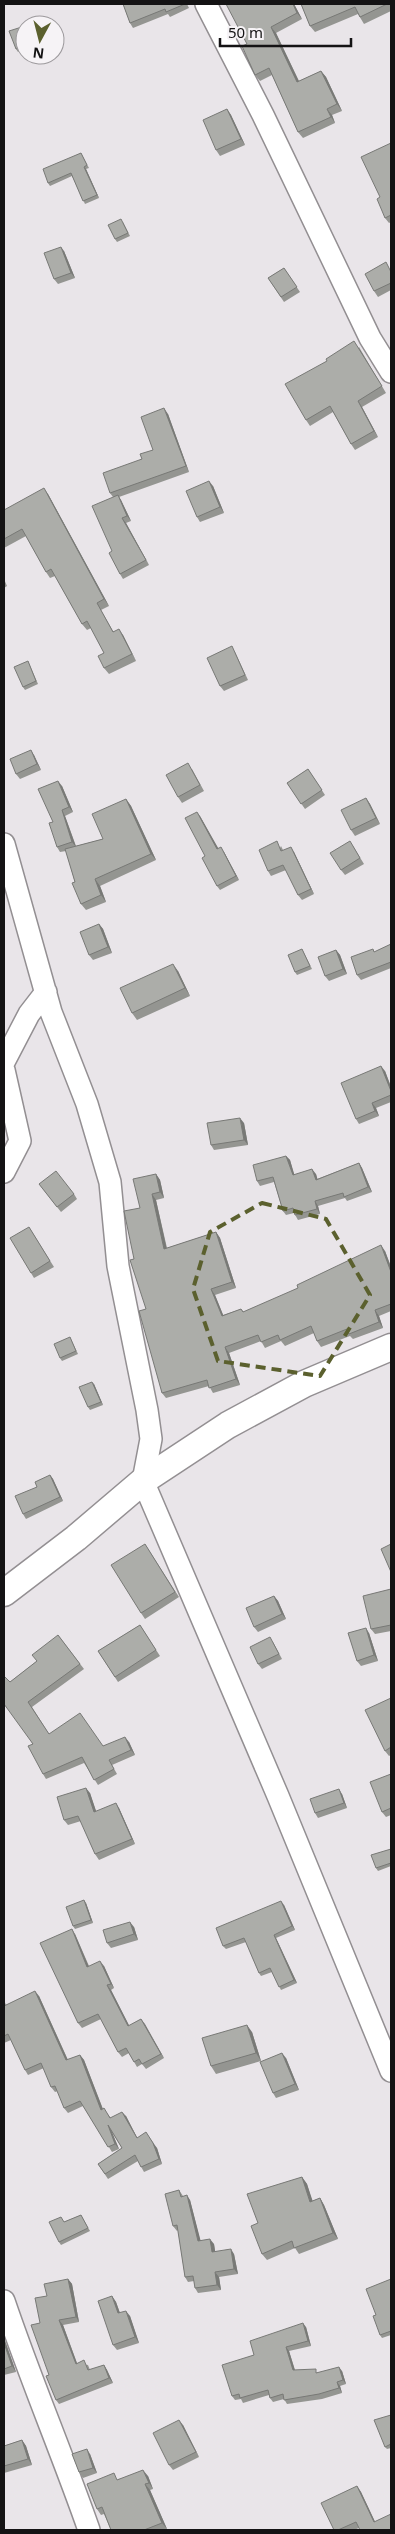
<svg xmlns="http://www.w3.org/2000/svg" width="395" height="2534" font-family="'Noto Sans',sans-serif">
  <rect width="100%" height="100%" fill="#e9e5e9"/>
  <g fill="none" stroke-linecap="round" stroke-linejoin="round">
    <g stroke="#938f92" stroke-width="24">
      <path id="minor" d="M 206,4 L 263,115 L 370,338 L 391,372
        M 4,844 L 51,1012 L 87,1104 L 110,1182 L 118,1266 L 147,1410 L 151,1439 L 143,1481 L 278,1796 L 391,2071
        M 4,1062 L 29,1014 L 46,992
        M 4,1070 L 20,1141 L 4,1172
        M 4,2301 C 30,2378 62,2453 89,2530"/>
    </g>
    <g stroke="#938f92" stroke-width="29">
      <path id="tertiary" d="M 4,1593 L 76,1538 L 143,1481 L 228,1425 L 304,1384 L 391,1347"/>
    </g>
    <use href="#minor" stroke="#fff" stroke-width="21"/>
    <use href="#tertiary" stroke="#fff" stroke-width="26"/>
  </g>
  <path fill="#949591" d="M 123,4 L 187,4 L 189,8 L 170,17 L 168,14 L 133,28 L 130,23 Z
    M 294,4 L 302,19 L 276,33 L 299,81 L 321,71 L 326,77 L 342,111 L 332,115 L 335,123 L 303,138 L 298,132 L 272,75 L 260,81 L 255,75 L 247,44 Z
    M 301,4 L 391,4 L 391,11 L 364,24 L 358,14 L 315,32 L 310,26 Z
    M 25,27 L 25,49 L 18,52 L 16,49 Z
    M 227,109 L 231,115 L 245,145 L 220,156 L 216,150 Z
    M 391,143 L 391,222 L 389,223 L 385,218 L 380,197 Z
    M 81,153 L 89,168 L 86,169 L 99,198 L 85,204 L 72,176 L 50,186 L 48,183 Z
    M 123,222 L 130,236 L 117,242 L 115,239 Z
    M 64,251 L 75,278 L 58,284 L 54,279 Z
    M 284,268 L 300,292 L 284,302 L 268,278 Z
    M 391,270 L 391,290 L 378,297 L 374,291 Z
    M 359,347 L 386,393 L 362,407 L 378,437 L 355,450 L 351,444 L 333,412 L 310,426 L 306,420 Z
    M 168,414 L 189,472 L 119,497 L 121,500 L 131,521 L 126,523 L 149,565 L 123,579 L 120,574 L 112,551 L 113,497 L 110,493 L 142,459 L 153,450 Z
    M 213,486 L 224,513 L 200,522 L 197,517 Z
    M 48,494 L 109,606 L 101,610 L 113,631 L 123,635 L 136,661 L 109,674 L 104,668 L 104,653 L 91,628 L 87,630 L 82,624 L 55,576 L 50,578 L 46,572 L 26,536 L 4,548 L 4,510 Z
    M 4,579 L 7,586 L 4,588 Z
    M 235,652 L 248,680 L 224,691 L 220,686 Z
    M 28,661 L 38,684 L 25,690 L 23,687 Z
    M 34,755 L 41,770 L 20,779 L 16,774 Z
    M 192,769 L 204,791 L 182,803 L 178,797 Z
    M 308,769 L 325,795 L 305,809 L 287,783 Z
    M 62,786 L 73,812 L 65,816 L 76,846 L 103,839 L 126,799 L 131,806 L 156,860 L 100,886 L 106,902 L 86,910 L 81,904 L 66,851 L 60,852 L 57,847 L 53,822 Z
    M 366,798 L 370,804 L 380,824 L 355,836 L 351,830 Z
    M 200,816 L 218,849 L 224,852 L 239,880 L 220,890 L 217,886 L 205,856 Z
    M 281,846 L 283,850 L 294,852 L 314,894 L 302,900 L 298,895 L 286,870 L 271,876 L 268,871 Z
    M 353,846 L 364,864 L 345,875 L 341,870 Z
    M 99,924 L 103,929 L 112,953 L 93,960 L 89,955 Z
    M 391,944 L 391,968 L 361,980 L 357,975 L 375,952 Z
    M 302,949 L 312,969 L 297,975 L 295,972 Z
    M 336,950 L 340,955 L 347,974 L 329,981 L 325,976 Z
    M 178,971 L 190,996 L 137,1020 L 132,1013 Z
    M 385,1071 L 391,1087 L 391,1102 L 376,1108 L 379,1116 L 359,1124 L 356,1119 Z
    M 244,1123 L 248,1145 L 214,1150 L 211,1145 Z
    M 286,1156 L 290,1160 L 294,1175 L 316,1174 L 317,1179 L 359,1163 L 362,1168 L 372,1192 L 347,1201 L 345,1198 L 318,1206 L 320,1214 L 298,1220 L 294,1213 L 286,1215 L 283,1211 L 274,1182 L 260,1186 L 257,1181 Z
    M 156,1174 L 160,1180 L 164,1198 L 156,1200 L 167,1248 L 216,1232 L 220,1238 L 236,1288 L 215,1295 L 223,1315 L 241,1309 L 244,1312 L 385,1251 L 391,1267 L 391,1311 L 379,1316 L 383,1328 L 353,1339 L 350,1336 L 321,1347 L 317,1341 L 314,1333 L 285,1346 L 281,1341 L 265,1348 L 261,1341 L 229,1353 L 240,1385 L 213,1393 L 209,1386 L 166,1398 L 162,1393 L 146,1309 L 134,1259 Z
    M 39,1184 L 74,1194 L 77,1199 L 61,1212 Z
    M 29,1227 L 54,1267 L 34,1278 L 31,1273 Z
    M 70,1337 L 78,1354 L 62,1361 L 60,1358 Z
    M 94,1384 L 103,1405 L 90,1410 L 88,1407 Z
    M 50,1475 L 53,1479 L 63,1501 L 26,1519 L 23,1514 L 37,1487 Z
    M 145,1544 L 179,1597 L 145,1619 L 141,1613 Z
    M 391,1589 L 391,1631 L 375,1634 L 371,1629 Z
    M 274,1596 L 278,1601 L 286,1619 L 258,1632 L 254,1627 Z
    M 140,1625 L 160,1656 L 118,1682 L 98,1651 Z
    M 369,1633 L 378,1661 L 361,1666 L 357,1661 Z
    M 58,1635 L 84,1669 L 32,1707 L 49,1734 L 103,1746 L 129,1742 L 135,1755 L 112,1765 L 117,1774 L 98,1785 L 84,1763 L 46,1779 L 43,1774 L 10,1682 L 37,1661 Z
    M 273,1642 L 282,1659 L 262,1669 L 258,1664 Z
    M 391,1699 L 391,1755 L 389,1756 L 385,1751 Z
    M 391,1774 L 391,1815 L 386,1817 L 382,1812 Z
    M 90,1793 L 96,1811 L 119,1808 L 135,1844 L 99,1860 L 95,1854 L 81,1821 L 68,1825 L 64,1820 Z
    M 342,1794 L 347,1808 L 318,1818 L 315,1813 Z
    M 391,1849 L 391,1866 L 378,1871 L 376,1868 Z
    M 86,1903 L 93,1923 L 75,1929 L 73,1926 Z
    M 284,1905 L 295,1930 L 276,1938 L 297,1983 L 281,1990 L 272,1972 L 261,1976 L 259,1973 L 246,1942 L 226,1949 L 223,1946 Z
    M 134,1927 L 138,1940 L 111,1948 L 107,1943 Z
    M 75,1934 L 89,1966 L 104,1966 L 114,1988 L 111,1990 L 129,2026 L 141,2019 L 164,2058 L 146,2069 L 142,2064 L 137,2067 L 129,2053 L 122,2057 L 118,2052 L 101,2019 L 82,2028 L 78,2023 Z
    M 39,1996 L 68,2060 L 80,2055 L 84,2060 L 103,2109 L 111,2118 L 126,2116 L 137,2138 L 157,2148 L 162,2164 L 144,2172 L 138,2161 L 108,2179 L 98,2164 L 122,2148 L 112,2132 L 119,2149 L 112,2152 L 83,2106 L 68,2113 L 64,2108 L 58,2091 L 55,2092 L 51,2087 L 44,2068 L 28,2075 L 25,2070 L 11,2040 L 4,2043 L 4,2000 L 6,2005 Z
    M 252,2032 L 261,2061 L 216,2074 L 211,2066 Z
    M 286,2058 L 299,2090 L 276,2098 L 273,2093 Z
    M 302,2177 L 307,2184 L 312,2201 L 320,2198 L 324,2205 L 338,2239 L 299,2254 L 295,2248 L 267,2260 L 262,2254 L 258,2223 Z
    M 179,2190 L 183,2196 L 190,2200 L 200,2240 L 214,2244 L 215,2251 L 234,2254 L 238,2274 L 219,2277 L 221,2290 L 198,2293 L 195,2288 L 194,2281 L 188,2282 L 185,2277 L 178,2230 L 177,2231 L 173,2226 Z
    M 81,2215 L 90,2231 L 61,2245 L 59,2242 L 64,2222 Z
    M 68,2279 L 72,2284 L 79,2322 L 63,2325 L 77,2363 L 88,2365 L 90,2370 L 104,2365 L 107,2370 L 113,2383 L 59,2404 L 56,2400 L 40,2323 L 47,2296 Z
    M 391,2279 L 391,2335 L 382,2338 L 380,2335 L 376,2315 Z
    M 112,2296 L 116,2302 L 120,2313 L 130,2316 L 139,2343 L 117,2350 L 113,2345 Z
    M 306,2327 L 311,2346 L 289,2351 L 295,2370 L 318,2373 L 342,2371 L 346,2384 L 340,2386 L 342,2393 L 322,2399 L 287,2404 L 284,2399 L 273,2402 L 270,2398 L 269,2395 L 243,2403 L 241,2399 L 235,2400 L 232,2396 L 254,2355 Z
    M 4,2338 L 16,2372 L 4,2375 Z
    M 391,2415 L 391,2448 L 387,2449 L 385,2447 Z
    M 183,2425 L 199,2457 L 173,2470 L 169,2465 Z
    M 22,2440 L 26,2446 L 32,2465 L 4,2473 L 4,2446 Z
    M 90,2454 L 97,2473 L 83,2478 L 79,2472 Z
    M 148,2476 L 153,2489 L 150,2490 L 167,2529 L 163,2530 L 111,2530 L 104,2514 L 101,2515 L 97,2509 L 118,2479 Z
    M 357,2486 L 361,2492 L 375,2522 L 391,2530 L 359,2528 L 354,2530 L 334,2530 Z"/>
  <path fill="#787976" d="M 293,4 L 294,4 L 302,19 L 297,13 Z
    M 271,27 L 276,33 L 302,88 L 297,82 Z
    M 321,71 L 326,77 L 342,111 L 337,104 Z
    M 227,109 L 231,115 L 245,145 L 241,139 Z
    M 327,109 L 332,115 L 335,123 L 331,117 Z
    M 84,167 L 86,169 L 99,198 L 97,195 Z
    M 61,247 L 64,251 L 75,278 L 71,273 Z
    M 358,401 L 362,407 L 378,437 L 374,431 Z
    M 164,408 L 168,414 L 189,472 L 186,466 Z
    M 209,481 L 213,486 L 224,513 L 220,507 Z
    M 44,488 L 48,494 L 109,606 L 104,599 Z
    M 118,495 L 121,500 L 131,521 L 127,516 Z
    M 122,518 L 126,523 L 149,565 L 146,560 Z
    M 119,629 L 123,635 L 136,661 L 132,654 Z
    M 31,750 L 34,755 L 41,770 L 37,764 Z
    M 58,781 L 62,786 L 73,812 L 69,807 Z
    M 366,798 L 370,804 L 380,824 L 376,818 Z
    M 126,799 L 131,806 L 156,860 L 151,854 Z
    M 62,810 L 65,816 L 76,847 L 72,842 Z
    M 197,812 L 200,816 L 221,853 L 217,849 Z
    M 221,847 L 224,852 L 239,880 L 236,876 Z
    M 291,847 L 294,852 L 314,894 L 311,889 Z
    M 95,879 L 100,886 L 106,902 L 101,895 Z
    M 99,924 L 103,929 L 112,953 L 108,947 Z
    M 336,950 L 340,955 L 347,974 L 343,969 Z
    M 173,964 L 178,971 L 190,996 L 185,988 Z
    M 381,1066 L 385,1071 L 391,1087 L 391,1091 Z
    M 372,1103 L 376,1108 L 379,1116 L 375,1111 Z
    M 240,1118 L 244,1123 L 248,1145 L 244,1140 Z
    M 286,1156 L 290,1160 L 296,1180 L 293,1175 Z
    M 359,1163 L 362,1168 L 372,1192 L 368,1187 Z
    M 312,1169 L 316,1174 L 319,1184 L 316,1180 Z
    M 156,1174 L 160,1180 L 164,1198 L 160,1192 Z
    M 152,1194 L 156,1200 L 168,1255 L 164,1249 Z
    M 315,1201 L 318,1206 L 320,1214 L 317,1209 Z
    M 216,1232 L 220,1238 L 236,1288 L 232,1282 Z
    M 381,1245 L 385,1251 L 391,1267 L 391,1272 Z
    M 211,1289 L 215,1295 L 226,1322 L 222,1316 Z
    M 375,1310 L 379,1316 L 383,1328 L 379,1322 Z
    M 225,1347 L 229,1353 L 240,1385 L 236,1379 Z
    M 92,1382 L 94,1384 L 103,1405 L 101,1402 Z
    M 50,1475 L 53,1479 L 63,1501 L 60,1497 Z
    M 274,1596 L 278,1601 L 286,1619 L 282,1614 Z
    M 366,1628 L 369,1633 L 378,1661 L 374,1655 Z
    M 125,1737 L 129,1742 L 135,1755 L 131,1750 Z
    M 86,1788 L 90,1793 L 98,1817 L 94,1812 Z
    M 339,1789 L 342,1794 L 347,1808 L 344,1803 Z
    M 116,1803 L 119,1808 L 135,1844 L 132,1839 Z
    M 84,1900 L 86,1903 L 93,1923 L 91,1920 Z
    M 281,1901 L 284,1905 L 295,1930 L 292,1926 Z
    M 130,1922 L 134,1927 L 138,1940 L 134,1934 Z
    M 72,1929 L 75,1934 L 91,1972 L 87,1967 Z
    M 274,1935 L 276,1938 L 297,1983 L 294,1980 Z
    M 100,1961 L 104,1966 L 114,1988 L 111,1984 Z
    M 107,1985 L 111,1990 L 132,2031 L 128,2026 Z
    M 35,1991 L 39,1996 L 70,2065 L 66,2060 Z
    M 141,2019 L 145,2024 L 164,2058 L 161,2054 Z
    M 247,2025 L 252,2032 L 261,2061 L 256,2053 Z
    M 282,2053 L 286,2058 L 299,2090 L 295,2084 Z
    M 80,2055 L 84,2060 L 105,2115 L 101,2110 Z
    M 122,2112 L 126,2116 L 140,2143 L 137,2138 Z
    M 108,2125 L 111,2130 L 119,2149 L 115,2144 Z
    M 149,2137 L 157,2148 L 162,2164 L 159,2159 Z
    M 302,2177 L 307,2184 L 315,2208 L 310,2202 Z
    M 187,2195 L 190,2200 L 202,2246 L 198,2241 Z
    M 320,2198 L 324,2205 L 338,2239 L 333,2233 Z
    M 210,2239 L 214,2244 L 216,2257 L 212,2252 Z
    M 231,2249 L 234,2254 L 238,2274 L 234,2269 Z
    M 215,2272 L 219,2277 L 221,2290 L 217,2285 Z
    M 68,2279 L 72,2284 L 79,2322 L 76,2317 Z
    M 112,2296 L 116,2302 L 122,2319 L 118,2313 Z
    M 126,2311 L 130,2316 L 139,2343 L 135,2337 Z
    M 59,2320 L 63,2325 L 79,2369 L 76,2364 Z
    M 303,2323 L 306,2327 L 311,2346 L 308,2341 Z
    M 4,2338 L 16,2372 L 12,2366 L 4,2343 Z
    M 286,2347 L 289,2351 L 296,2374 L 293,2370 Z
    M 104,2365 L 107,2370 L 113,2383 L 109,2378 Z
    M 339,2367 L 342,2371 L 346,2384 L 343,2380 Z
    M 337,2382 L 340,2386 L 342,2393 L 339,2388 Z
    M 179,2420 L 183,2425 L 199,2457 L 196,2452 Z
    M 22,2440 L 26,2446 L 32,2465 L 28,2459 Z
    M 87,2449 L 90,2454 L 97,2473 L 93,2468 Z
    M 143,2470 L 148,2476 L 153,2489 L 149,2483 Z
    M 145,2484 L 150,2490 L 167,2529 L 162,2523 Z
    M 357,2486 L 361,2492 L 378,2528 L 374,2522 Z"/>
  <path fill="#acada9" stroke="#787976" d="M 123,4 L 185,4 L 166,12 L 165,9 L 130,23 Z
    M 226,4 L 293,4 L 297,13 L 271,27 L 297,82 L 321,71 L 337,104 L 327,109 L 331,117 L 298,132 L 269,68 L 255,75 L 242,46 L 247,44 Z
    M 301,4 L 387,4 L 360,17 L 355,7 L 310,26 Z
    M 25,26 L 25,46 L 16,49 L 9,31 Z
    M 227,109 L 241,139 L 216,150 L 203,120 Z
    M 391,143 L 391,215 L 385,218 L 377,199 L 380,197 L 361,157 Z
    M 81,153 L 87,165 L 84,167 L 97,195 L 83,201 L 71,173 L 48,183 L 43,169 Z
    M 121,219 L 128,233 L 115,239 L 108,225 Z
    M 61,247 L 71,273 L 54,279 L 44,253 Z
    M 386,262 L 391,272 L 391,283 L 374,291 L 365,274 Z
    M 284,268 L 297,287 L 281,297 L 268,278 Z
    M 354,341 L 382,386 L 358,401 L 374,431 L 351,444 L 330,406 L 306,420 L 285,384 L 327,361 L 326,359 Z
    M 164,408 L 186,466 L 110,493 L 103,473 L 142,459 L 140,454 L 153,450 L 141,417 Z
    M 209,481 L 220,507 L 197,517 L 186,491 Z
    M 44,488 L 104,599 L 97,603 L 113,632 L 119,629 L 132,654 L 104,668 L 98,656 L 104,653 L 87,621 L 82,624 L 51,569 L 46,572 L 22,529 L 4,539 L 4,510 Z
    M 118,495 L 127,516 L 122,518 L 146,560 L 120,574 L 109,553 L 112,551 L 92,506 Z
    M 232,646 L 245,675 L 220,686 L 207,658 Z
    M 28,661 L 36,681 L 23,687 L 14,667 Z
    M 31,750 L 37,764 L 16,774 L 10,759 Z
    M 188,763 L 200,785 L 178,797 L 166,775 Z
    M 308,769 L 322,790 L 301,804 L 287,783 Z
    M 58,781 L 69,807 L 62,810 L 72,842 L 57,847 L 49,823 L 53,822 L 38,789 Z
    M 366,798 L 376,818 L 351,830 L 341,810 Z
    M 126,799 L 151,854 L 95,879 L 101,895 L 81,904 L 72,883 L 75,882 L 65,849 L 103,839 L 92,814 Z
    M 197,812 L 217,849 L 221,847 L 236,876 L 217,886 L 202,858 L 205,856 L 185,818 Z
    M 277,841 L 281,851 L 291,847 L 311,889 L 298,895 L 283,865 L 268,871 L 259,850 Z
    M 350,841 L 360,858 L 341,870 L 330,853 Z
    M 99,924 L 108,947 L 89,955 L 80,932 Z
    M 391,944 L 391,962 L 357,975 L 351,957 L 373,949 L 374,952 Z
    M 302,949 L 310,966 L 295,972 L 288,955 Z
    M 336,950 L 343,969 L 325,976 L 318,957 Z
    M 173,964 L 185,988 L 132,1013 L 120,988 Z
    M 381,1066 L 391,1091 L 391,1095 L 372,1103 L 375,1111 L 356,1119 L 341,1083 Z
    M 240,1118 L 244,1140 L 211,1145 L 207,1123 Z
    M 286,1156 L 293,1175 L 312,1169 L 316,1180 L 359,1163 L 368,1187 L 344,1197 L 343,1193 L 315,1201 L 317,1209 L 295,1215 L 293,1208 L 283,1211 L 273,1177 L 257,1181 L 253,1165 Z
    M 56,1171 L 74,1194 L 57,1207 L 39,1184 Z
    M 156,1174 L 160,1192 L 152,1194 L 164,1249 L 216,1232 L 232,1282 L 211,1289 L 222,1316 L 241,1309 L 243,1312 L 298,1288 L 297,1285 L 381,1245 L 391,1272 L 391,1304 L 375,1310 L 379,1322 L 349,1334 L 347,1329 L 317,1341 L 311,1326 L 280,1340 L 278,1335 L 261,1342 L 258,1335 L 225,1347 L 236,1379 L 209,1388 L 207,1380 L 162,1393 L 139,1311 L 146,1309 L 130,1260 L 134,1259 L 124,1211 L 140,1208 L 133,1179 Z
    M 29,1227 L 50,1261 L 31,1273 L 10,1238 Z
    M 70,1337 L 76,1351 L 60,1358 L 54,1344 Z
    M 92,1382 L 101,1402 L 88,1407 L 79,1387 Z
    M 50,1475 L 60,1497 L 23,1514 L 15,1496 L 37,1487 L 35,1482 Z
    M 145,1544 L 175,1592 L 141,1613 L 111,1565 Z
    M 391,1544 L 391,1572 L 381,1549 Z
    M 391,1589 L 391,1625 L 371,1629 L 363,1596 Z
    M 274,1596 L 282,1614 L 254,1627 L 246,1608 Z
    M 140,1625 L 156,1650 L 115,1677 L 98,1651 Z
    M 366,1628 L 374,1655 L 357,1661 L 348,1633 Z
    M 58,1635 L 80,1664 L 28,1702 L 49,1734 L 80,1713 L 103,1746 L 125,1737 L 131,1750 L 109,1760 L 114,1769 L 94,1780 L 82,1757 L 43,1774 L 28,1746 L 33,1744 L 4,1704 L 4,1676 L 10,1682 L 37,1661 L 32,1655 Z
    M 270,1637 L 279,1654 L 258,1664 L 250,1647 Z
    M 391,1698 L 391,1747 L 385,1751 L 365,1710 Z
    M 391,1774 L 391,1808 L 382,1812 L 370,1782 Z
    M 86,1788 L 94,1812 L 116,1803 L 132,1839 L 95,1854 L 78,1816 L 64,1820 L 57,1797 Z
    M 339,1789 L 344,1803 L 315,1813 L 310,1799 Z
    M 391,1849 L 391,1863 L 376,1868 L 371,1855 Z
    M 84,1900 L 91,1920 L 73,1926 L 66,1907 Z
    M 281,1901 L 292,1926 L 274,1935 L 294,1980 L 279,1987 L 270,1968 L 259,1973 L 244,1938 L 223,1946 L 216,1928 Z
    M 130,1922 L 134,1934 L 107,1943 L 103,1930 Z
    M 72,1929 L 87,1967 L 100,1961 L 111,1984 L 107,1985 L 128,2026 L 141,2019 L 161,2054 L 142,2064 L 139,2059 L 134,2062 L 126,2048 L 118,2052 L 98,2014 L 78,2023 L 40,1943 Z
    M 35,1991 L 66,2060 L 80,2055 L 101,2110 L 104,2108 L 110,2118 L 122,2112 L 137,2138 L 146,2132 L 153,2143 L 159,2159 L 141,2167 L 135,2155 L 105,2174 L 98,2164 L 122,2148 L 108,2125 L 115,2144 L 108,2147 L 80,2101 L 64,2108 L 55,2086 L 51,2087 L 41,2063 L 25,2070 L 8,2034 L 4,2036 L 4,2004 L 4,2006 Z
    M 247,2025 L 256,2053 L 211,2066 L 202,2038 Z
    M 282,2053 L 295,2084 L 273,2093 L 260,2062 Z
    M 302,2177 L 310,2202 L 320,2198 L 333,2233 L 294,2248 L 292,2241 L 262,2254 L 251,2226 L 258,2223 L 247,2194 Z
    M 179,2190 L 181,2197 L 187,2195 L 198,2241 L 210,2239 L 212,2252 L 231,2249 L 234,2269 L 215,2272 L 217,2285 L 195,2288 L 193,2276 L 185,2277 L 177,2225 L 173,2226 L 165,2194 Z
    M 81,2215 L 88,2228 L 59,2242 L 49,2222 L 61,2217 L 64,2222 Z
    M 68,2279 L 76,2317 L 59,2320 L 76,2364 L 84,2360 L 88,2370 L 104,2365 L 109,2378 L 56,2400 L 46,2376 L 49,2375 L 31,2325 L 40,2323 L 35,2298 L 47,2296 L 44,2284 Z
    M 391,2279 L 391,2331 L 380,2335 L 373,2316 L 376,2315 L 366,2289 Z
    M 112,2296 L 118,2313 L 126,2311 L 135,2337 L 113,2345 L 98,2301 Z
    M 303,2323 L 308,2341 L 286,2347 L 293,2370 L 316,2369 L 316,2373 L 339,2367 L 343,2380 L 337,2382 L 339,2388 L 319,2394 L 284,2400 L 283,2394 L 270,2398 L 268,2390 L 240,2398 L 239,2394 L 232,2396 L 222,2365 L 254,2355 L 250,2341 Z
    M 4,2343 L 12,2366 L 4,2369 Z
    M 391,2415 L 391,2444 L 385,2447 L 374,2420 Z
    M 179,2420 L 196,2452 L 169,2465 L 153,2433 Z
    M 22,2440 L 28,2459 L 4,2466 L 4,2446 Z
    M 87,2449 L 93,2468 L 79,2472 L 72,2454 Z
    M 143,2470 L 149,2483 L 145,2484 L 162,2523 L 144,2530 L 111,2530 L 102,2507 L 97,2509 L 87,2484 L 114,2473 L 117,2480 Z
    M 357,2486 L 374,2522 L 391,2514 L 391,2530 L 360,2530 L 356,2522 L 338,2530 L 334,2530 L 321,2503 Z"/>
  <path fill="none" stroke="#5b602e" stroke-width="4" stroke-dasharray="10 6" stroke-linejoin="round" d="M 262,1203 L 326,1219 L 370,1295 L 320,1376 L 218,1361 L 193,1289 L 210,1232 Z"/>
  <rect width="395" height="2534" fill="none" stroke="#141314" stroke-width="10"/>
  <g transform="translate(40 40) rotate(187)"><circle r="24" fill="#f6f3f6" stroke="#9c999c"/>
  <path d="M0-4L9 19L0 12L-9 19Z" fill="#5b602e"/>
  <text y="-8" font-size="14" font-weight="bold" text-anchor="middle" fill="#141314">N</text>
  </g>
  <path d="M220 38v8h131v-8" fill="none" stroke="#141314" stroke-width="2.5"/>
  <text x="228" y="38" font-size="15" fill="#141314" stroke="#f6f3f6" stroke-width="4" paint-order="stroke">50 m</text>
</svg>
